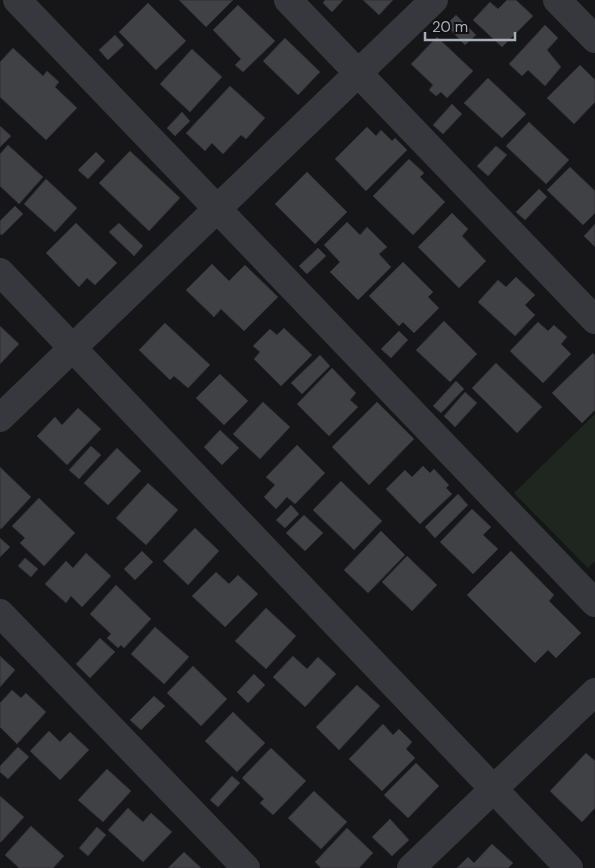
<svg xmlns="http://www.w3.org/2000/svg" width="595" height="868" font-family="'DM Sans',sans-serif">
  <rect width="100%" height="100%" fill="#161618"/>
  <path fill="#1e261f" d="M 595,414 L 595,561 L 588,568 L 514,493 Z"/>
  <path fill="#404145" stroke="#303034" d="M 179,0 L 233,0 L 206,27 Z
    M 325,0 L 343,0 L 332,12 L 323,3 Z
    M 363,0 L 393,0 L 379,15 Z
    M 507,0 L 516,0 L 533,16 L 502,47 L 473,20 L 490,2 L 498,9 Z
    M 148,3 L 186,41 L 156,70 L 119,32 Z
    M 238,5 L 275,41 L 243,72 L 235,65 L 241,59 L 213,30 Z
    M 456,15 L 476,35 L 465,45 L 446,25 Z
    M 545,25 L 558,38 L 547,50 L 561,67 L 545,86 L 528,70 L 522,76 L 509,64 Z
    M 115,35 L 124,45 L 108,60 L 99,50 Z
    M 437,37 L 473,71 L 447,98 L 441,92 L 436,96 L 429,90 L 433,85 L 411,64 Z
    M 285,38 L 320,72 L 298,95 L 263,61 Z
    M 13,48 L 43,76 L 47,71 L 59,82 L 55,87 L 77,108 L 46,140 L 0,97 L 0,62 Z
    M 192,49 L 222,77 L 190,112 L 160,84 Z
    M 580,65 L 595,80 L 595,102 L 574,124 L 547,98 Z
    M 488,78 L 526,114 L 502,138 L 464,103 Z
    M 230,86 L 265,118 L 246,139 L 241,135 L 223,154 L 212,143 L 205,151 L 186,133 Z
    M 452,104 L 462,114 L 443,134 L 433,125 Z
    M 182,112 L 190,121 L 175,136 L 167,128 Z
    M 529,122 L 569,160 L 546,184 L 506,146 Z
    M 0,126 L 11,136 L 0,147 Z
    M 367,127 L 376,136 L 381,130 L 392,141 L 395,138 L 407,150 L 366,191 L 335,159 Z
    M 8,145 L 43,177 L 19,204 L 0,186 L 0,154 Z
    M 496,146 L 507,155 L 488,176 L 477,166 Z
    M 130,151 L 180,198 L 149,231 L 99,183 Z
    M 96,152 L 105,161 L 88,179 L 78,170 Z
    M 409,159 L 424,173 L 420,177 L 445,202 L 413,235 L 373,196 Z
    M 570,167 L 595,191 L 595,213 L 583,225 L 547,190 Z
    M 307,172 L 347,212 L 315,244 L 275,204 Z
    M 46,179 L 77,208 L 55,232 L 24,204 Z
    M 539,189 L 547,197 L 525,220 L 516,212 Z
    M 15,206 L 23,214 L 2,235 L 0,234 L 0,221 Z
    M 452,213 L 468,229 L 462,236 L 486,261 L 459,288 L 418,247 Z
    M 347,222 L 360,235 L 367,227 L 387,247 L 379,254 L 391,267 L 358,300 L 330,272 L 340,262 L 324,245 Z
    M 76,223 L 117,263 L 95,285 L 87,278 L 79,287 L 46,253 Z
    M 119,223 L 143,246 L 134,256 L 109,232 Z
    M 595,224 L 595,247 L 584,236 Z
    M 318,248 L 326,256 L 307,274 L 299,266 Z
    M 403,262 L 433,292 L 428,297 L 439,308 L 414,333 L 403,322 L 399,326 L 369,296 Z
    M 212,264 L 229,281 L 245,265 L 278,297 L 244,331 L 221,309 L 214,317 L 186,290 Z
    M 516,277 L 535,295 L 525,305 L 535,315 L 515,336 L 478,302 L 498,280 L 506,287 Z
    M 444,321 L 477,354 L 450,382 L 416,350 Z
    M 538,322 L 548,331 L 554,325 L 567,337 L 561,344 L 571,354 L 543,383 L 510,351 Z
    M 165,323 L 210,365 L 188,388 L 174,376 L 170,380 L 139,350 Z
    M 0,326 L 19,344 L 0,364 Z
    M 284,328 L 312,355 L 281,386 L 254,359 L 260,352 L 253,346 L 270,329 L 277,335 Z
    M 399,331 L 408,340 L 391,358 L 381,349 Z
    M 593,353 L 595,356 L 595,410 L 582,423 L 552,393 Z
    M 320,355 L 330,366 L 302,394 L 291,383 Z
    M 496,363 L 542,407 L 517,433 L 472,388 Z
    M 332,368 L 356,393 L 350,400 L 358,407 L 329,436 L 297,404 Z
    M 220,374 L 248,401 L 224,425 L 196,398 Z
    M 456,381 L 464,389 L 441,413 L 433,406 Z
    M 465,392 L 477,403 L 455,427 L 444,416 Z
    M 263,402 L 290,427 L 260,459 L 233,434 Z
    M 377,402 L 414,439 L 369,485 L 332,447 Z
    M 78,408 L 101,429 L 67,465 L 37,436 L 55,417 L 62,425 Z
    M 220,430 L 239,448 L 222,465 L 204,447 Z
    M 297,445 L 325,473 L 295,504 L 287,497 L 276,509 L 264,497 L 275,485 L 266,477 Z
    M 91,446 L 101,455 L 79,479 L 69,470 Z
    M 117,448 L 141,471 L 108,505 L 84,483 Z
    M 423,466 L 430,473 L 434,469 L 449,485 L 446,488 L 452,494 L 420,524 L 386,489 L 405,470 L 412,477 Z
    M 0,467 L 31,497 L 1,529 L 0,528 Z
    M 341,481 L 382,521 L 354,550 L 313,510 Z
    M 148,483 L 178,510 L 146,545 L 116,518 Z
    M 458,494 L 468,505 L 435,538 L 425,527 Z
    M 39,498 L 75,533 L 44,566 L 20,543 L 25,538 L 12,526 Z
    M 291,505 L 299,514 L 285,528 L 276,520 Z
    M 472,509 L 491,527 L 483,535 L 498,549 L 473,574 L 440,542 Z
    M 304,515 L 323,533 L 305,551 L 286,533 Z
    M 195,528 L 219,551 L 188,585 L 163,561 Z
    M 381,531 L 405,555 L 368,593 L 344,570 Z
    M 0,538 L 10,547 L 0,557 Z
    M 142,551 L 153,562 L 135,580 L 124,569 Z
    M 511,551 L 554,595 L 549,601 L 581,633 L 556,658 L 548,650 L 535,663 L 467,595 Z
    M 86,553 L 111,576 L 82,607 L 71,596 L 66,603 L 45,584 L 66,561 L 73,568 Z
    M 407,556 L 437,585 L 412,611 L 382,582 Z
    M 25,558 L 38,569 L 31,577 L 18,566 Z
    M 216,572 L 229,584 L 238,575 L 258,594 L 225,627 L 192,596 Z
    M 116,585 L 151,619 L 124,648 L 121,645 L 118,648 L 107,638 L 111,634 L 90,614 Z
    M 266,608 L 296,636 L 266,669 L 235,641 Z
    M 155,627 L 189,657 L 164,684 L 131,654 Z
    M 100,638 L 115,652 L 90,678 L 76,664 Z
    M 0,656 L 15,670 L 0,687 Z
    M 293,656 L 307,669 L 318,657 L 336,674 L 305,707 L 273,677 Z
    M 193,666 L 227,699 L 201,726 L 167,693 Z
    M 254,674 L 265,685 L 248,703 L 237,692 Z
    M 357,685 L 380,706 L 339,750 L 316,727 Z
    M 12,690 L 21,698 L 26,693 L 46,712 L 17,744 L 0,727 L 0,703 Z
    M 154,696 L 165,706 L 141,730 L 130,720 Z
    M 233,712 L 265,743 L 237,772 L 205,741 Z
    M 383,724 L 393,735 L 399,729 L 412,742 L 406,749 L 415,758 L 382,791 L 349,759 Z
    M 49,731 L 60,742 L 70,732 L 89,750 L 60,780 L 30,751 Z
    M 18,747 L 29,757 L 8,779 L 0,772 L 0,766 Z
    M 271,748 L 306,781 L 273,815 L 260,803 L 264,799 L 242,778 Z
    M 586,753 L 595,761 L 595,808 L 582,822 L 550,791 Z
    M 416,763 L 439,786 L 408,818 L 384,795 Z
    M 107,769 L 131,791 L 103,822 L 78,800 Z
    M 232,776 L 240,783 L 218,807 L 210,800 Z
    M 314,791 L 347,822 L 321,849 L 288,818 Z
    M 0,796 L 24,817 L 1,842 L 0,842 Z
    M 128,808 L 143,822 L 151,813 L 172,832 L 143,862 L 108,830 Z
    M 390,819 L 409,840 L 392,856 L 372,837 Z
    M 31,826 L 64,856 L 53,868 L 19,868 L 5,855 Z
    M 97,827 L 106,835 L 88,856 L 79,848 Z
    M 347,828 L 373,853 L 359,868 L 321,868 L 315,862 Z
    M 492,844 L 513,863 L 508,868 L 457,868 L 468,857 L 474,863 Z
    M 184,852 L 201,868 L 168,868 Z"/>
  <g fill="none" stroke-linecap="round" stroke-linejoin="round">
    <path stroke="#37383d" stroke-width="28" d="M 17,0 L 595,603
      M 288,0 L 595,320
      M 557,0 L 595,39
      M 0,272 L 569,868
      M 0,418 L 434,0
      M 0,613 L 246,868
      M 411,868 L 595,692"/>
  </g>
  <path d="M425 32v8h90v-8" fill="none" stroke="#a8adb8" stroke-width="2.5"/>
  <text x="432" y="32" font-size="15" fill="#a8adb8" stroke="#111113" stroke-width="4" paint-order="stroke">20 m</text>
</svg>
